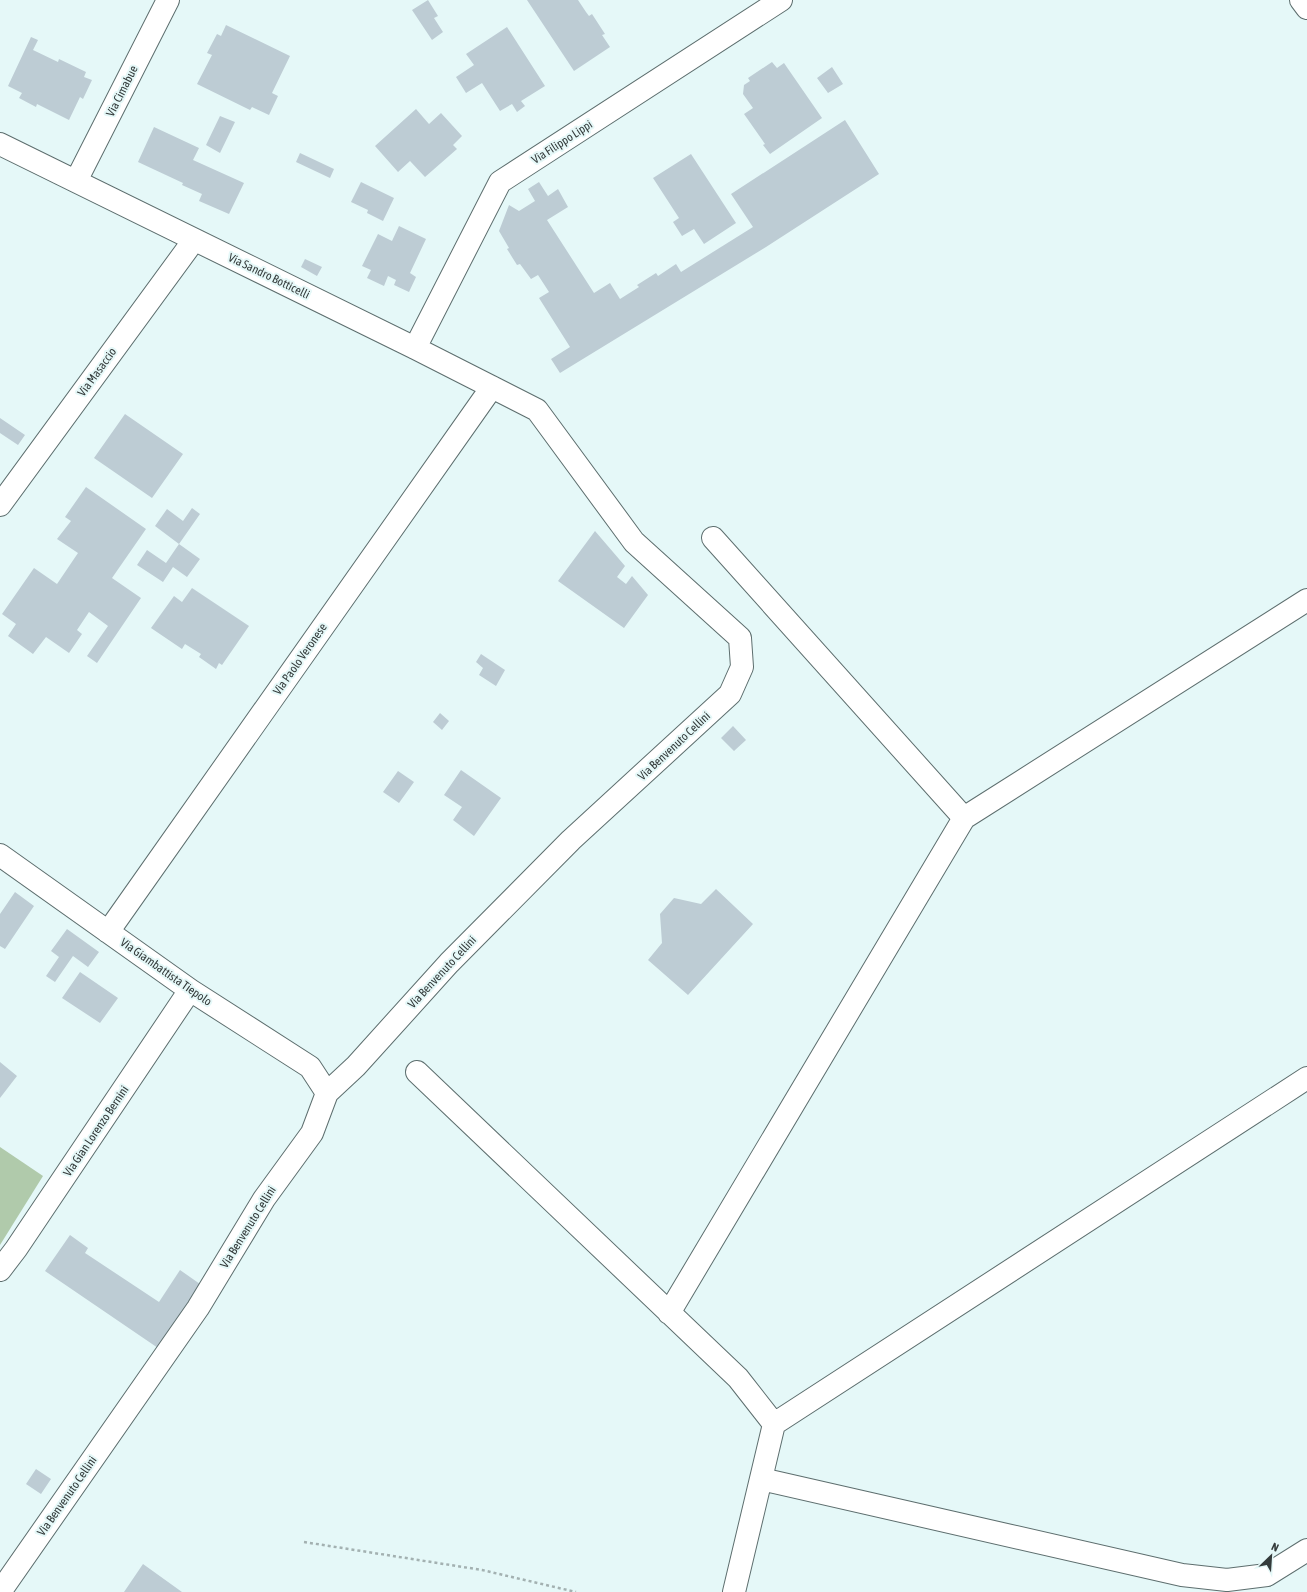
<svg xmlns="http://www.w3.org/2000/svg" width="1307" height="1592" font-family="'Asap Condensed',sans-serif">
  <rect width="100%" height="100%" fill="#e5f8f8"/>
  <path fill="#b0caab" d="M 0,1147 L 43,1176 L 0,1245 Z"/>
  <path fill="#bdccd4" d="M 428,0 L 438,16 L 434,18 L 443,32 L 432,40 L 412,10 Z
    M 527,0 L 578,0 L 586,12 L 589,16 L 592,14 L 605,34 L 602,35 L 610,47 L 574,71 Z
    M 226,25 L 290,56 L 272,93 L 278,96 L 269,115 L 252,107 L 250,110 L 197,84 L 212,55 L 207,53 L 217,34 L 221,36 Z
    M 507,27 L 545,86 L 521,101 L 525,106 L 517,112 L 512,104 L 500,111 L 482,83 L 466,93 L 456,77 L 474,65 L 466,54 Z
    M 31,37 L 38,40 L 33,50 L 58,62 L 59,59 L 86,72 L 84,77 L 92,80 L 83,99 L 80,97 L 69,120 L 37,104 L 36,107 L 19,98 L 22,93 L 8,86 Z
    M 772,62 L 777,68 L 784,63 L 822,118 L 770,154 L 763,145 L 765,144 L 744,114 L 753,108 L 743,94 L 744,85 L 750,81 L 748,78 Z
    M 832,67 L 843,84 L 828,93 L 817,78 Z
    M 416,109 L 429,124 L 441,113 L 462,136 L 453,145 L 457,149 L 425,177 L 410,161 L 398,172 L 375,146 Z
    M 220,116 L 235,122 L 220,153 L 206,145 Z
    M 845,120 L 879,174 L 766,247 L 560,373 L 551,359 L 570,347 L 539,298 L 549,292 L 538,275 L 531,279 L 520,264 L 517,265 L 507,249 L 509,248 L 499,231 L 509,205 L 519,211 L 535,201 L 528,189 L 539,182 L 548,196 L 558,189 L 568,207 L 547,220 L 594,293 L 610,283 L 620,299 L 639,287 L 637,285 L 656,273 L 658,276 L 676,264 L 681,272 L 753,227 L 731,194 Z
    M 154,127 L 199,148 L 193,160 L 244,183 L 229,214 L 199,201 L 202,194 L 182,185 L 183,183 L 138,162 Z
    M 300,153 L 334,169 L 330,178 L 296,162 Z
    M 691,154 L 736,223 L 704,244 L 694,229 L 682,236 L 673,222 L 679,218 L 653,178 Z
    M 361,182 L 394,198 L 383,221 L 367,213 L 368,210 L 351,202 Z
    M 399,226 L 426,239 L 410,273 L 416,277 L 409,292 L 394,285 L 396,280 L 388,276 L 384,286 L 367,278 L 371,270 L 362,266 L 378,234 L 392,241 Z
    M 305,259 L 322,267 L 317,276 L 301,267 Z
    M 125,414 L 183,454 L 152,498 L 94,458 Z
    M 0,418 L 25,435 L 18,445 L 0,433 Z
    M 86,487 L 146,529 L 112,578 L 141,598 L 97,663 L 87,656 L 108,626 L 89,612 L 77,630 L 82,634 L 69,653 L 46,637 L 33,654 L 8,636 L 16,624 L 2,614 L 34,568 L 57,584 L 78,553 L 57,539 L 71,521 L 65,517 Z
    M 192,508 L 200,514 L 179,544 L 200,559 L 187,577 L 173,567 L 163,582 L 137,565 L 147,550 L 166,563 L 179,544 L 155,526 L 167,509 L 183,521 Z
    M 595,531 L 625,566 L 617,577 L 626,584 L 632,576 L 648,595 L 624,628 L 558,581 Z
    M 192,588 L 249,626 L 222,665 L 219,663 L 216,669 L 199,657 L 201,654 L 185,644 L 182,649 L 151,628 L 174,596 L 182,602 Z
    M 481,654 L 505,670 L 496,686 L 479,675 L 483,668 L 476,662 Z
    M 440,713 L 449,721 L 442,730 L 433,722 Z
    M 733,726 L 746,740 L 734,751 L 721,738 Z
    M 461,770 L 501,798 L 474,836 L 453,820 L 462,807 L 444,795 Z
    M 398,771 L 414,782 L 399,803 L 383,792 Z
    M 716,889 L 753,924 L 688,995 L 648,960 L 662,943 L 660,914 L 674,898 L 701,904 Z
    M 15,892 L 34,906 L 5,949 L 0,946 L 0,914 Z
    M 67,929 L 99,952 L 88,967 L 73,956 L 55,982 L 46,976 L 59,957 L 51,951 Z
    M 80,972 L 118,998 L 100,1023 L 62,998 Z
    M 0,1062 L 17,1076 L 0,1098 Z
    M 70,1235 L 88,1248 L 85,1253 L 159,1302 L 180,1270 L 200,1284 L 158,1348 L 45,1271 Z
    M 36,1469 L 51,1479 L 41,1494 L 26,1484 Z
    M 143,1564 L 182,1592 L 124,1592 Z"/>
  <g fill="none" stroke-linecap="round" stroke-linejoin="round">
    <g stroke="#5d6e6e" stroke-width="24">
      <path id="minor" d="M 1301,0 L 1307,8
        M 0,144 L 415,348 L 537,410 L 634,542 L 740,638 L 742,667 L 730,694 L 571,840 L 449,963 L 356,1066 L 327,1093 L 312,1133 L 264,1199 L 198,1308 L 0,1592
        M 76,181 L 168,0
        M 415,348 L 500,182 L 781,0
        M 0,505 L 194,240
        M 964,818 L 1307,600
        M 0,855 L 190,990 L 310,1067 L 327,1093
        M 108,932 L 492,387
        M 417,1072 L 738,1378 L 774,1424 L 734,1592
        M 0,1270 L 16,1249 L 190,990
        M 669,1313 L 964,818 L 713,538
        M 774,1424 L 1307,1078
        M 761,1479 L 1182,1575 L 1227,1580 L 1267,1575 L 1307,1550"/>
    </g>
    <path stroke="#a3b1b1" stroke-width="2.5" stroke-dasharray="3 3" stroke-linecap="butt" d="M 304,1542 L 482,1570 L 576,1592"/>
    <use href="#minor" stroke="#fff" stroke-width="22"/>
  </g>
  <g text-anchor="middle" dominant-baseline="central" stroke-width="4" stroke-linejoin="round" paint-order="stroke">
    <g font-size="12" fill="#343b3b" stroke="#e5f8f8">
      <text transform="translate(122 91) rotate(-63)">Via Cimabue</text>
      <text transform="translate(562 142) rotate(-33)">Via Filippo Lippi</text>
      <text transform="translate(269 276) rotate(26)">Via Sandro Botticelli</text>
      <text transform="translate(97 372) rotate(-54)">Via Masaccio</text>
      <text transform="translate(300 659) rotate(-55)">Via Paolo Veronese</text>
      <text transform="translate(674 746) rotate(-43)">Via Benvenuto Cellini</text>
      <text transform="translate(166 972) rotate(35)">Via Giambattista Tiepolo</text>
      <text transform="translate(442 972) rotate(-47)">Via Benvenuto Cellini</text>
      <text transform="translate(96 1131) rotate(-56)">Via Gian Lorenzo Bernini</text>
      <text transform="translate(248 1227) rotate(-58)">Via Benvenuto Cellini</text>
      <text transform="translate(67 1496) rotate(-55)">Via Benvenuto Cellini</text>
    </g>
  </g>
  <g transform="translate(1271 1556) rotate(25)" stroke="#e5f8f8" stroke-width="3" paint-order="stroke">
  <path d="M0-3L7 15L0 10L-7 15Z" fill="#343b3b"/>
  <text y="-6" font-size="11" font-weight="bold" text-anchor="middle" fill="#343b3b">N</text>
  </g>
</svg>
